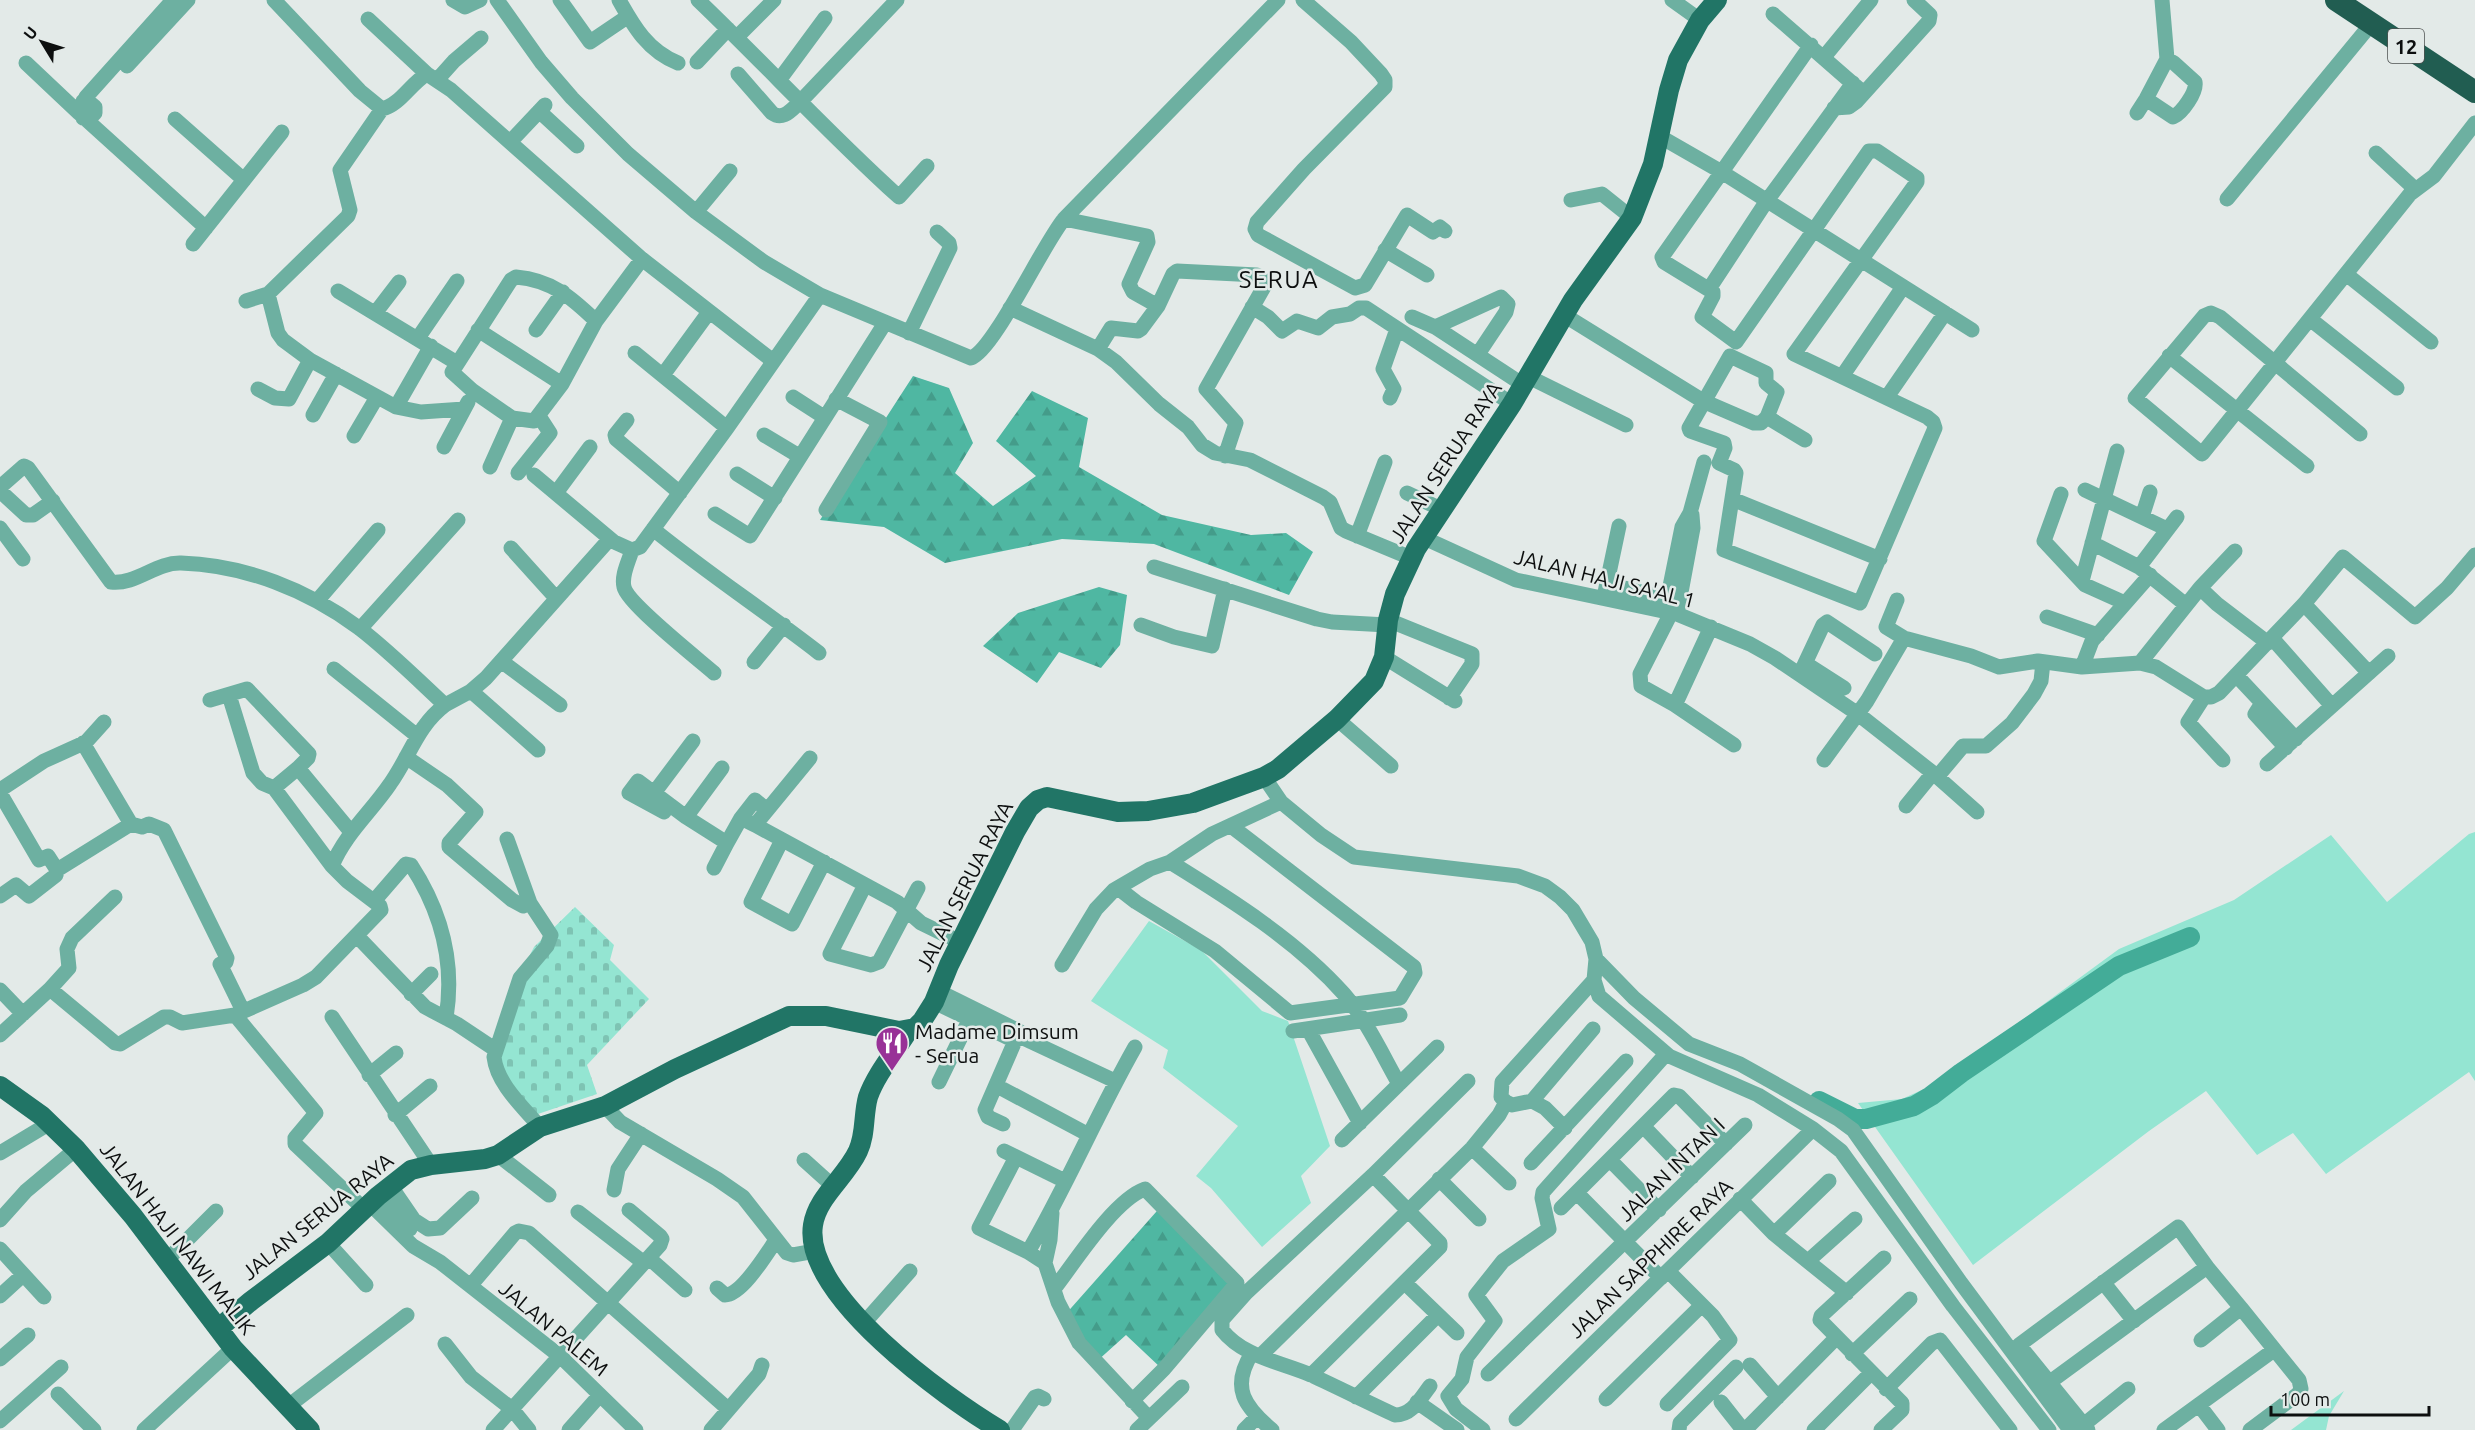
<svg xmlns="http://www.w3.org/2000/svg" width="2475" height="1430" font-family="Ubuntu,sans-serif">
  <defs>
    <pattern id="forest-firs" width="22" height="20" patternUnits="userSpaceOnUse" patternTransform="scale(1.5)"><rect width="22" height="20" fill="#4fb7a2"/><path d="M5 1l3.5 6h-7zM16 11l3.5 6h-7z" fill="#449c8a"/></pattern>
    <pattern id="cemetery-stones" width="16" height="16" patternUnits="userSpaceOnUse" patternTransform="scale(1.5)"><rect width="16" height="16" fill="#94e5d2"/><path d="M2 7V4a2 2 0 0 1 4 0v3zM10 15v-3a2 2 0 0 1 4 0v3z" fill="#7ec3b3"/></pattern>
  </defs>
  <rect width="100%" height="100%" fill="#e3eae8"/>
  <path fill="#94e5d2" d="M 2475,832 L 2475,1081 L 2469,1072 L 2326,1174 L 2293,1133 L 2257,1155 L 2206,1091 L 2149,1131 L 1973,1265 L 1858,1103 L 1902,1099 L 1935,1084 L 2119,949 L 2234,900 L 2331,835 L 2387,902 L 2469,834 Z
    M 1149,921 L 1201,950 L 1262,1011 L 1288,1021 L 1330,1146 L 1301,1176 L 1311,1203 L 1262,1247 L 1211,1188 L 1196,1176 L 1238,1126 L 1163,1068 L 1168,1050 L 1091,1001 Z
    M 2344,1391 L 2329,1416 L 2326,1430 L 2291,1430 Z"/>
  <path fill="url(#forest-firs)" d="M 913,376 L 949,388 L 973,443 L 955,473 L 993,506 L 1036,476 L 996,441 L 1032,391 L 1088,418 L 1079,467 L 1162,515 L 1251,535 L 1286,533 L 1313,552 L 1289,595 L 1154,544 L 1062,539 L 945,563 L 884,527 L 820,520 Z
    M 1099,587 L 1127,595 L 1120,645 L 1101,668 L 1059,652 L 1037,683 L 983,646 L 1018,613 Z
    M 1164,1203 L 1237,1278 L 1161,1368 L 1126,1335 L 1096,1362 L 1064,1316 Z"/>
  <path fill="url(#cemetery-stones)" d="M 575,907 L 614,945 L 610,960 L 649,999 L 587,1065 L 597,1094 L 535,1115 L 490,1061 L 514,986 L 534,947 Z"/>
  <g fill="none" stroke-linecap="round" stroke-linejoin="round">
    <path stroke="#43ac98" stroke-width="20" d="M 1819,1101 L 1855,1119 L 1866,1119 L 1914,1106 L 1931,1096 L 1961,1073 L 2119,966 L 2190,937"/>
    <path stroke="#6db0a1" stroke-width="15" d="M 173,0 L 86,97 L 79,113 L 206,228
      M 274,0 L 360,91 L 382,109 C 400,105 411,83 427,74 L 451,90 L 642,259 L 773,361
      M 453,0 L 465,7 L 480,0
      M 497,0 L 541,62 L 572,98 L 628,154 L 696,212 L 764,262 L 820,295 L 971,358 C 994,350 1043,244 1064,219 L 1278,0
      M 560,0 L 590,42 L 627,17
      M 619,0 C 634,27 648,51 678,63
      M 698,0 C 766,65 829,134 899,197 L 927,166
      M 1303,0 L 1351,42 L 1381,74 L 1385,80 L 1385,87 L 1304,169 L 1257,222 L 1255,229 L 1258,235 L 1355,288 L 1365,285 L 1407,215 L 1433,232 L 1440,227 L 1445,231
      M 1672,0 L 1700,20
      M 1773,14 L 1859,89
      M 368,19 L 427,74
      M 737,37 L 774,0
      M 1824,57 L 1871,0
      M 697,62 L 728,29
      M 26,63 L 79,113
      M 127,66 L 188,0
      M 738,74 L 772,113 C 783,121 791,110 799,103 L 897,0
      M 780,79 L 825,18
      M 437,80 L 454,61 L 481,38
      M 2146,99 L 2173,117 C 2182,113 2197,92 2195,82 L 2174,63 L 2167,59
      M 83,101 L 89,102 L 95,107 L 95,113 L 91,117 L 83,118
      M 1834,108 L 1849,107 L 1856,102 L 1929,21 L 1930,15 L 1914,0
      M 539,111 L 577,146
      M 2137,113 L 2146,99 L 2167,59 L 2162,0
      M 175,119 L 244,180
      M 1659,136 L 1720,171 L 1972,330
      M 510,142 L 545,105
      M 2376,153 L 2415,189
      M 2227,199 L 2372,23
      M 1571,200 L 1602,194 L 1632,218
      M 696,212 L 730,171
      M 1064,219 L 1147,236 L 1148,242 L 1129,284 L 1133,292 L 1158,306
      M 193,244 L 282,132
      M 1385,250 L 1427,275
      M 2346,274 L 2431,342
      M 1709,289 L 1766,202 L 1853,83
      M 338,291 L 457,363
      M 268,294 L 278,333 L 283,340 L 310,360 L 396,407 L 421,412 L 464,409
      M 246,301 L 268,294 L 348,216 L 350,210 L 340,170 L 382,109
      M 1252,307 L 1268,317 L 1282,331 L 1297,321 L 1318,328 L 1332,317 L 1350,314 L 1359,308 L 1366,308 L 1512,404
      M 1010,308 L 1098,349 L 1116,362 L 1159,404 L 1188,427 L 1202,445 L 1215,453 L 1250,460 L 1323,497 L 1330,502 L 1341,528 L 1346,531 L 1411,558
      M 376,312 L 399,282
      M 1564,315 L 1703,401 L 1754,423 L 1761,423 L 1767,417
      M 1412,317 L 1435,327 L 1522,384
      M 2310,319 L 2397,388
      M 596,321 C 572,298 552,280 516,277 L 511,280 L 452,372 L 473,391 L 512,418 L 534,421 L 562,384 L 596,321 L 642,259
      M 1435,327 L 1501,297 L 1508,304 L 1506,312 L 1478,354
      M 478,330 L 562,384
      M 536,330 L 563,292
      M 909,333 L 950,248 L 949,243 L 937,232
      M 418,338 L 457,281
      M 1098,349 L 1111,328 L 1138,331 L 1141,329 L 1158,306 L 1173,274 L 1177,271 L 1257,275 L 1266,282 L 1265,285 L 1206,389 L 1236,423 L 1225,456
      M 635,353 L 727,428
      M 2169,356 L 2307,466
      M 663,375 L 709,312
      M 1843,375 L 1903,287
      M 1527,376 L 1626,425
      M 258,389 L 275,398 L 289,399 L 310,360
      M 793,397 L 824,417
      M 1887,397 L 1945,313
      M 1390,398 L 1394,389 L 1383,369 L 1397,329
      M 396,407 L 431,346
      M 313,415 L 336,374
      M 627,420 L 615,435 L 616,439 L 680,493
      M 2360,434 L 2220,317 L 2211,313 L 2204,316 L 2135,398 L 2202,454 L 2276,362 L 2276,361 L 2410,194 L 2434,176 L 2475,123
      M 764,435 L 799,456
      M 354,436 L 377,397
      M 1805,440 L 1767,417 L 1777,392 L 1766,383 L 1766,373 L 1730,356 L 1689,428 L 1690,431 L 1724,443 L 1725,448 L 1719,463 L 1734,470 L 1736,473 L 1724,550 L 1860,603 L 1935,428 L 1933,422 L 1927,417 L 1794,354 L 1917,182 L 1917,178 L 1877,151 L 1869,151 L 1736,342 L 1702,317 L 1713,296 L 1713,292 L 1664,262 L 1662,257 L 1811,45
      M 444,447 L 468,402
      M 490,467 L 512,418
      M 518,473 L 550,433 L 539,416
      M 737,474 L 775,498
      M 534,475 L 614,542
      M 0,487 L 24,466 L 28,468 L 111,582 C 136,585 156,562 181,563 C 245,565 308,590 359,628 C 389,651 417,679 445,705 L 471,691 L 486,678 L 607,542 L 612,541 L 632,550 L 640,547 L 727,428 L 820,295
      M 2085,490 L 2167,529
      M 0,491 L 26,515 L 33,515 L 53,501
      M 556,493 L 590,447
      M 1407,493 L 1441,509
      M 2061,494 L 2044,541 L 2085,585 L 2125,603
      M 1732,499 L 1880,559
      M 826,510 L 880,422 L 836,399
      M 715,514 L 750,536 L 885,323
      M 2142,517 L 2150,492
      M 0,528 L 23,559
      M 653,529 C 707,573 765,611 819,653
      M 1357,536 L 1385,462
      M 1422,537 L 1516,580 L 1677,614 L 1750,644 L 1775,658 L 1858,714 L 1933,773 L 1977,812
      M 2092,543 L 2139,567 L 2186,605
      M 511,548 L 556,598
      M 632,550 C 629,561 621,575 624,587 C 627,603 698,659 714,673
      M 1154,567 L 1317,619 L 1332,622 L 1387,625
      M 2139,567 L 2177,517
      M 2082,581 L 2117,451
      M 1607,584 L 1667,598
      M 2200,588 L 2235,551
      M 1604,597 L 1619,526
      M 1897,600 L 1886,627 L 1904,638
      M 317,601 L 378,530
      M 2304,604 L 2369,673
      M 1665,611 L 1682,527 L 1690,513 L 1704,462
      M 1671,613 L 1640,674 L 1641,686 L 1675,705 L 1734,745
      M 1677,614 L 1693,528 L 1692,515
      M 2047,617 L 2098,635
      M 1388,620 L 1472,654 L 1472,664 L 1449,698
      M 1141,625 L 1174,637 L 1212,646 L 1225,589
      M 360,629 L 458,520
      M 2272,638 L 2332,706
      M 1384,657 L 1455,701
      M 501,661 L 560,705
      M 754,662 L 784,625
      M 1805,663 L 1844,688
      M 2140,663 L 2200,588 L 2217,604 L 2268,643
      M 2082,667 L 2092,641 L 2150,575
      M 334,669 L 416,735
      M 1800,674 L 1823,625 L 1827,622 L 1875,654
      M 2236,675 L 2296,739
      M 471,691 L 538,750
      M 229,695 L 253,773 L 262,783 L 274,788 L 332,866
      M 2204,697 L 2188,722 L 2223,760
      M 210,700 L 247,689 L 309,754 L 308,758 L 298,768
      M 2262,703 L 2255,714 L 2286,748
      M 1675,705 L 1711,627
      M 1337,719 L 1391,766
      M 83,743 L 131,824 L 142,827 L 149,824 L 164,830 L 227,958 L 226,962 L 220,964 L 243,1011
      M 406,757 L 447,785 L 476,812 L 449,843 L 449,847 L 512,900 L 523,906 L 530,903
      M 1824,760 L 1867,701 L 1904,638 L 1971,656 L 1999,667 L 2038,661 L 2082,667 L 2140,663 L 2156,667 L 2204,697 L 2211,697 L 2219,693 L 2304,604 L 2343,557 L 2415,617 L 2447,588 L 2475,555
      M 2267,764 L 2388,656
      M 1264,777 L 1281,802 L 1321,835 L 1354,857 L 1518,876 L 1545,886 L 1560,897 L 1573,910 L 1592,942 L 1596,959 L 1594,980 L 1599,996 L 1669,1056 L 1758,1095 L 1813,1129 L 1841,1151 L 1953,1306 L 2049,1430
      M 1937,777 L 1963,746 L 1986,746 L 2012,723 L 2034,694 L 2041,681 L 2043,662
      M 274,788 L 298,768 L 351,832
      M 0,790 L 44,761 L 86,742 L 104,722
      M 0,793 L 39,860 L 48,856 L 57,870 L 56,875 L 29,896 L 16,885 L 0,896
      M 654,793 L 693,741
      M 669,804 L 664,812 L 629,793 L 638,781 C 654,793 670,805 686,817 L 727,843 L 741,818 L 755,825 L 897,902 L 921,923 L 960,942
      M 1906,806 L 1933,773
      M 686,817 L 722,768
      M 741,818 L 755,800 L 767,810
      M 755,825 L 810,758
      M 507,839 L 530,903 L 551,935 L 547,946 L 520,978 L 494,1057 C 497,1084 523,1107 540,1127
      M 782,840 L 751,902 L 792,924 L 824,862
      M 1170,862 C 1230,899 1297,941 1344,994 C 1367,1021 1382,1054 1399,1084
      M 714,868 L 727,843
      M 57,870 L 131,824
      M 865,885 L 830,954 L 871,965 L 879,962 L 918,888
      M 1118,888 L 1136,902 L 1215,951 L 1290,1013 L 1400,998 L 1415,973 L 1414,967 L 1231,826
      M 374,901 L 406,864 L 411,865 C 441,911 455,963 446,1018
      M 357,936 L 425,1007 L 457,1024 L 496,1050
      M 1596,959 L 1634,998 L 1689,1044 L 1740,1064 L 1838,1119 L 1853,1130 L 1961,1283 L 2070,1430
      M 1062,965 L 1096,909 L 1114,890 L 1150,869 L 1170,862 L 1212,834 L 1281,802
      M 50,989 L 115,1043 L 120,1044 L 164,1017 L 170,1017 L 182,1023 L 235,1015 L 303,985 L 316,977 L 381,910 L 380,906 L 347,881 L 332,866 C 345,834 371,812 390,784 C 410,756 417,726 445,705
      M 0,990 L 23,1014
      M 938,991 L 1019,1031 L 1021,1037 L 1115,1081
      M 411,994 L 431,974
      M 934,1002 L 1015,1041 L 1021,1037
      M 235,1015 L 316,1113 L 295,1138 L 295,1144 L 365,1210
      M 332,1017 L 431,1165
      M 1308,1029 L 1360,1123
      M 1293,1031 L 1400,1015
      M 0,1035 L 50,989 L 69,968 L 67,949 L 72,938 L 115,897
      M 369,1075 L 396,1053
      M 939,1082 L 973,1012
      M 997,1086 L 1089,1135
      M 1532,1101 L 1593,1029
      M 1506,1102 L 1512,1105 L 1532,1101 L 1545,1108 L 1565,1128
      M 605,1106 L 620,1122 L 717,1179 L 743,1197 L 787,1253 L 793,1255 L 815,1251
      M 395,1115 L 430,1086
      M 1003,1124 L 988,1117 L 985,1110 L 1015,1041
      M 1644,1127 L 1692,1177
      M 1342,1140 L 1437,1047
      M 1472,1148 L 1509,1183
      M 1004,1151 L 1065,1181
      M 0,1153 L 50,1123
      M 498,1155 L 549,1195
      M 1016,1157 L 979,1228 L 1028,1252 L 1045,1263 L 1058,1302 L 1079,1343 L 1149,1418
      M 804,1160 L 834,1187
      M 1610,1160 L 1659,1210
      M 1531,1163 L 1626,1061
      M 1439,1179 L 1479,1219
      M 390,1185 L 414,1220 L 428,1229 L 440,1228 L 472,1198
      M 614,1190 L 618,1169 L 641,1134
      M 1577,1193 L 1661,1278
      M 378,1196 L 410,1229
      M 1740,1199 L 1774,1234 L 1847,1293
      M 370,1204 L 413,1246 L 440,1262 L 561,1357 L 636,1430
      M 1561,1208 L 1674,1095 L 1679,1096 L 1726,1144
      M 578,1212 L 644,1263
      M 0,1220 L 26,1191 L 76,1149
      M 1774,1234 L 1829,1181
      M 328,1243 L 366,1285
      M 0,1249 L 44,1297
      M 1028,1252 C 1067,1185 1097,1114 1135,1047
      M 649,1258 L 685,1290
      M 166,1261 L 216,1211
      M 1808,1261 L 1855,1219
      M 1045,1263 L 1050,1240 L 1052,1213
      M 2207,1267 L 2241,1308
      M 2103,1282 L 2134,1321
      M 1405,1283 L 1457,1333
      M 471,1285 L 515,1233 L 519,1231 L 529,1233 L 728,1409
      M 717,1288 L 725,1295 C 742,1295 767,1253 776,1240
      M 1054,1289 C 1075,1262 1114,1200 1145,1189 L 1237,1283 L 1164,1369 L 1132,1401
      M 0,1296 L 23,1275
      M 864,1323 L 910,1271
      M 2201,1340 L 2241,1308 L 2299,1380 L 2301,1389 L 2298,1394 L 2250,1430
      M 445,1344 L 471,1377 L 512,1409 L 529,1430
      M 1252,1353 C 1230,1388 1245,1407 1272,1430
      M 1852,1354 L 1910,1299
      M 1260,1356 L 1472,1148 L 1499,1115 L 1506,1102 L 1501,1097 L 1502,1082 L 1594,980
      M 0,1359 L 28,1335
      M 1750,1365 L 1778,1397
      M 1488,1374 L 1745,1125
      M 1311,1375 L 1440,1247 L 1440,1243 L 1373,1175
      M 2050,1382 L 2207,1267 L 2178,1227 L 2019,1345 L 2088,1430
      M 1430,1386 C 1420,1399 1412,1415 1395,1415 C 1367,1402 1339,1388 1311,1375 C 1281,1362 1243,1357 1222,1330 L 1222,1320 L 1246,1293 L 1373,1175 L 1468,1081
      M 1886,1389 L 1932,1343 L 1940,1340 L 2010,1430
      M 58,1394 L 94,1430
      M 1356,1397 L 1438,1315
      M 1606,1399 L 1702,1305
      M 1417,1402 L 1457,1430
      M 1721,1402 L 1743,1430
      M 1667,1404 L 1730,1340 L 1713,1316 L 1668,1271
      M 2199,1405 L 2218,1430
      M 287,1407 L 407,1315
      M 1516,1419 L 1813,1129
      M 0,1421 L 61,1367
      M 144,1430 L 233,1348
      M 493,1430 L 660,1245 L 662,1239 L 660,1236 L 629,1210
      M 569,1430 L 600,1395
      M 711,1430 L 759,1374 L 762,1365
      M 1012,1430 L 1035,1397 L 1038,1396 L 1044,1399
      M 1137,1430 L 1182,1387
      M 1244,1430 L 1257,1417
      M 1483,1430 L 1456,1409 L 1448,1396 L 1462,1379 L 1467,1357 L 1495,1321 L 1476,1295 L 1503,1261 L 1549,1229 L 1542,1198 L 1543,1192 L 1666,1054
      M 1679,1430 L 1680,1423 L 1736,1367
      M 1745,1430 L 1837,1337
      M 1814,1430 L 1871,1373
      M 1881,1430 L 1902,1410 L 1902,1403 L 1820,1320 L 1821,1316 L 1884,1258
      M 2077,1430 L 2128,1389
      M 2164,1430 L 2274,1350"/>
    <path stroke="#217566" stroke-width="20" d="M 908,1031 C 895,1052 876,1074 868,1097 C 863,1115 866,1134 858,1151 C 846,1177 817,1197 813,1225 C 802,1295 946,1398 1000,1430
      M 0,1086 L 42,1116 L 76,1149 L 133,1216 L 233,1348 L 310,1430
      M 219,1328 L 251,1301 L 328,1243 L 378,1196 L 411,1170 L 431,1165 L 485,1159 L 498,1155 L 540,1127 L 605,1106 L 675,1069 L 789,1016 L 826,1016 L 899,1031 L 915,1028 L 922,1021 L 934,1002 L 949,965 L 1015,832 L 1029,808 L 1038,800 L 1047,797 L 1118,812 L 1148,811 L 1193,803 L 1264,777 L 1278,769 L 1337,719 L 1374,681 L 1384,657 L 1388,620 L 1395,594 L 1416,549 L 1512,404 L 1573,300 L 1632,218 L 1653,164 L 1669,90 L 1678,60 L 1700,20 L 1717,0"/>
    <path stroke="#215d51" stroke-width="22" d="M 2336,0 L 2475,92"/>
  </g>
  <defs>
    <g id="restaurant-pin" transform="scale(1.725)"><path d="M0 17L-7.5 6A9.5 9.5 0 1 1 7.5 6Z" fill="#983297" stroke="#e3eae8"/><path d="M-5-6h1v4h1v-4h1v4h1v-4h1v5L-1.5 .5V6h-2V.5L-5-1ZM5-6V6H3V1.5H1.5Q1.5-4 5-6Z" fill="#fff"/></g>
  </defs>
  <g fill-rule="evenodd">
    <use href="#restaurant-pin" x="892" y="1043"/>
  </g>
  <g text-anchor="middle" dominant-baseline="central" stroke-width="5" stroke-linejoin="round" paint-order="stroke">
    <rect fill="#e3eae8" stroke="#4d5150" stroke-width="1.5" x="2388" y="29" width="36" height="34" rx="4.5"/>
    <g font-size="20" font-weight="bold" fill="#0d0f0f">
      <text x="2406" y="46">12</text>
    </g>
    <g font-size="21" fill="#0d0f0f" stroke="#e3eae8">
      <text transform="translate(1445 462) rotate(-57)">JALAN SERUA RAYA</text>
      <text transform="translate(1605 578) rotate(14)">JALAN HAJI SA'AL 1</text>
      <text transform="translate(964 886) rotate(-63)">JALAN SERUA RAYA</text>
      <text transform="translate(1671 1169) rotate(-44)">JALAN INTAN I</text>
      <text transform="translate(317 1216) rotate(-39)">JALAN SERUA RAYA</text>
      <text transform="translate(178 1238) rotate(52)">JALAN HAJI NAWI MALIK</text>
      <text transform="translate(1650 1258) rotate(-44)">JALAN SAPPHIRE RAYA</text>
      <text transform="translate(554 1328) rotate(40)">JALAN PALEM</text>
    </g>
    <g font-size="21" fill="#0d0f0f" stroke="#e3eae8" text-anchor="start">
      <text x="915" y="1031">Madame Dimsum<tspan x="915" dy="24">- Serua</tspan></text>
    </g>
    <g font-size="24" letter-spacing="1.5" fill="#0d0f0f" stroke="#e3eae8">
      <text x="1279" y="279">SERUA</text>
    </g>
  </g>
  <g transform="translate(42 42) rotate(308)" stroke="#e3eae8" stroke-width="4.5" paint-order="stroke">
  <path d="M0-4.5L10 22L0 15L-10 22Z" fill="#0d0f0f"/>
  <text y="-9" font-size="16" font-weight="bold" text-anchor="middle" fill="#0d0f0f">U</text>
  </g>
  <path d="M2271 1406v9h158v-9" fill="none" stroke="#0d0f0f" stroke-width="3"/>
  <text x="2280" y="1406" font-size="18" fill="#0d0f0f" stroke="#e3eae8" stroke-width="4.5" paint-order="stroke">100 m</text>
</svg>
